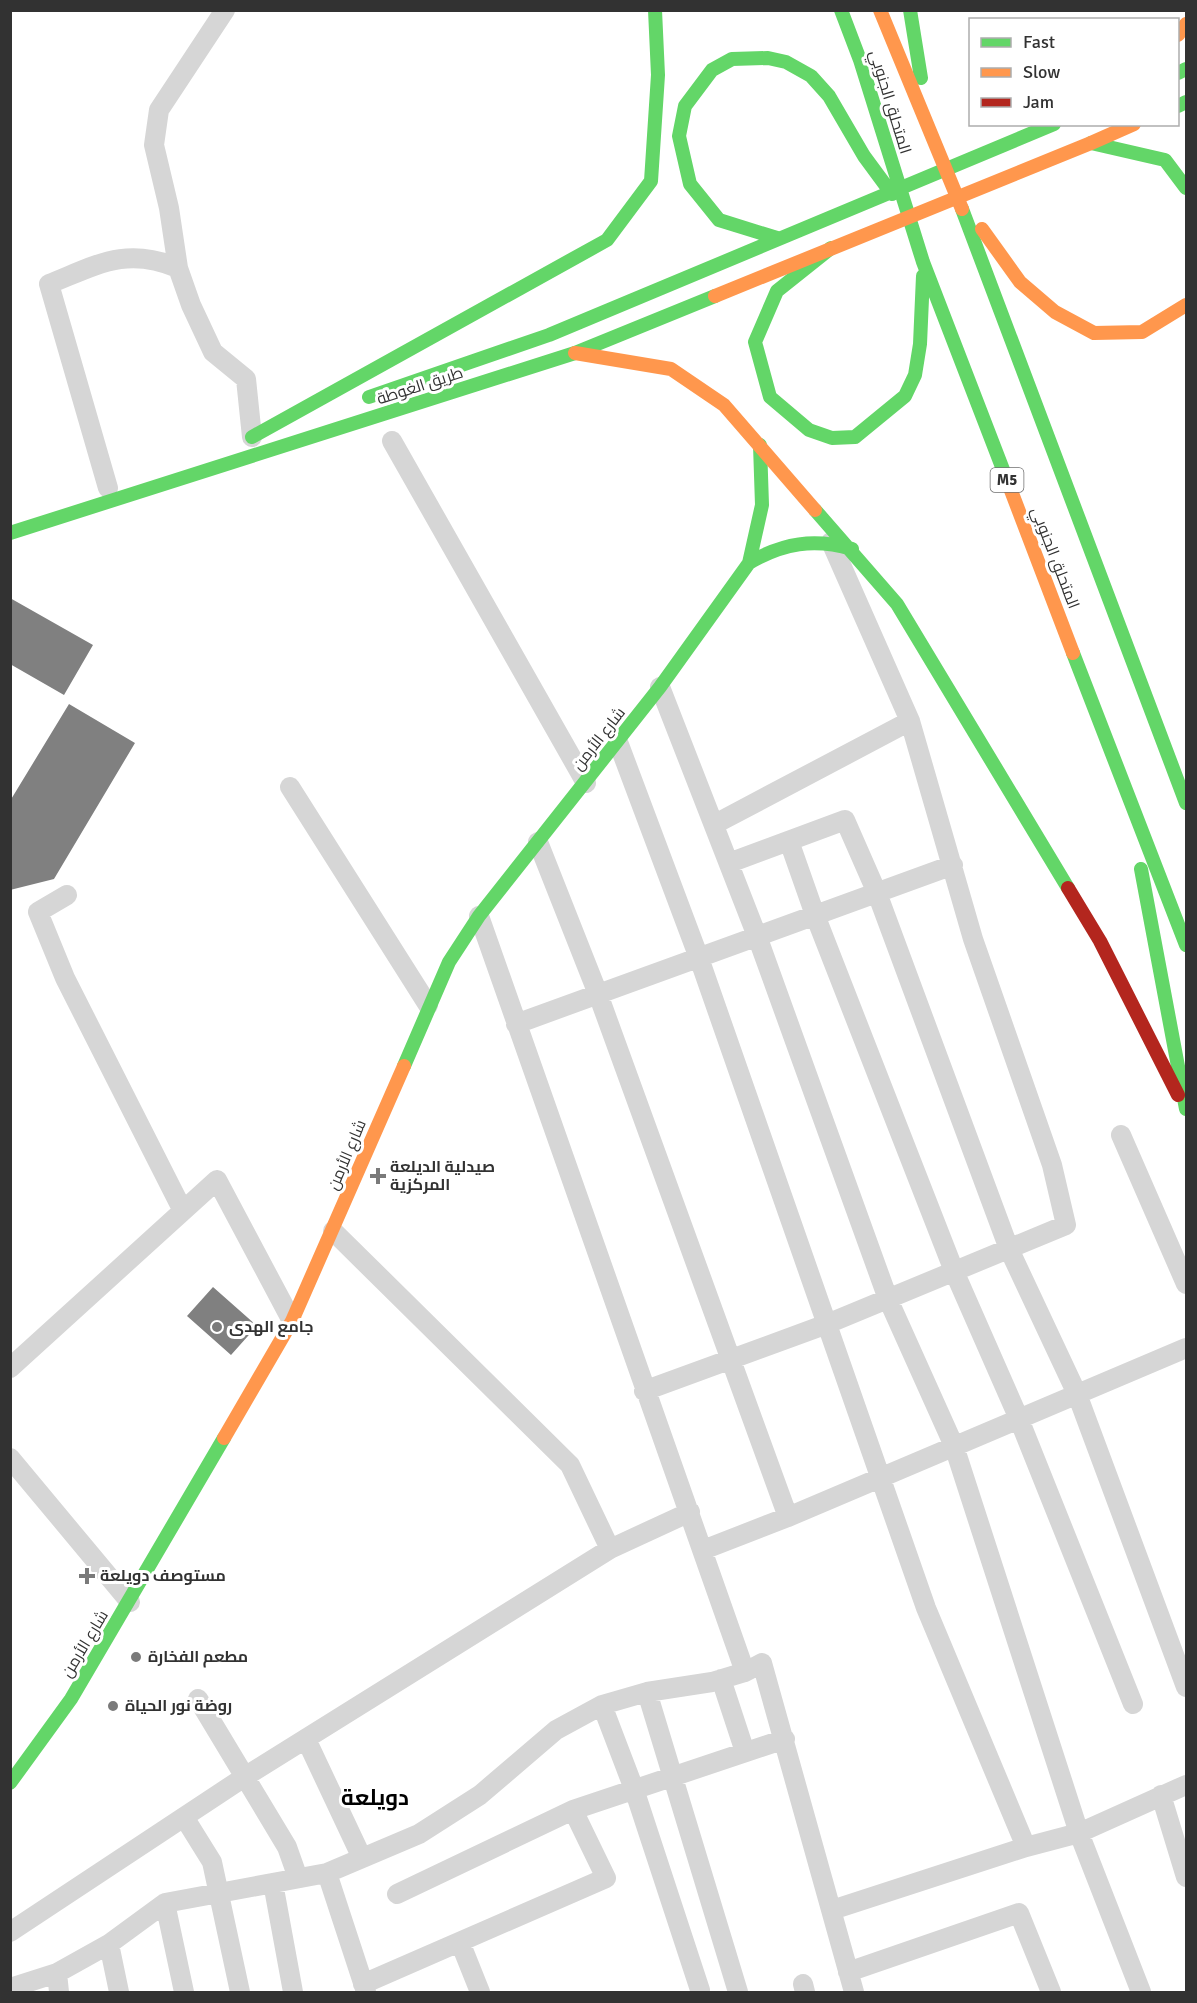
<svg xmlns="http://www.w3.org/2000/svg" width="1197" height="2003" font-family="Signika,Cairo,sans-serif">
  <rect width="100%" height="100%" fill="#fff"/>
  <path fill="#808080" d="M 10,598 L 93,645 L 64,695 L 10,664 Z
    M 69,704 L 135,743 L 54,879 L 10,890 L 10,801 Z
    M 213,1287 L 257,1326 L 231,1355 L 187,1316 Z"/>
  <g fill="none" stroke-linecap="round" stroke-linejoin="round">
    <path stroke="#d6d6d6" stroke-width="20" d="M 225,10 L 159,110 L 154,145 L 169,208 L 178,268 L 191,305 L 213,352 L 246,379 L 252,437
      M 392,441 L 586,783
      M 108,488 L 49,284 C 97,265 126,246 178,268
      M 660,687 L 757,936 L 888,1299 L 954,1446 L 1079,1833 L 1141,1992
      M 618,742 L 699,958 L 926,1608 L 1026,1847
      M 290,787 L 428,1005
      M 715,824 L 910,721
      M 789,841 L 815,915 L 954,1271 L 1019,1419 L 1133,1704
      M 538,842 L 598,994 L 788,1517
      M 729,863 L 845,820 L 877,893 L 1009,1249 L 1077,1394 L 1186,1687
      M 67,895 L 38,912 L 65,978 L 183,1211
      M 479,916 L 745,1672
      M 516,1024 L 953,865
      M 1121,1135 L 1186,1284
      M 333,1231 L 570,1465 L 610,1549
      M 10,1368 L 217,1180 L 292,1321
      M 644,1391 L 827,1324 L 1066,1225 L 1052,1165 L 973,939 L 910,721 L 831,542
      M 10,1458 L 130,1602
      M 703,1550 L 788,1517 L 1186,1348
      M 721,1679 L 745,1752
      M 647,1692 L 738,1992
      M 198,1699 L 287,1847 L 298,1878
      M 602,1705 L 634,1789 L 700,1990
      M 306,1739 L 362,1858
      M 1161,1795 L 1186,1877
      M 184,1817 L 212,1862 L 240,1992
      M 327,1873 L 366,1992
      M 273,1883 L 293,1992
      M 397,1894 L 573,1810 L 785,1739
      M 165,1903 L 184,1992
      M 832,1910 L 1026,1847 L 1079,1833 L 1186,1785
      M 10,1932 L 246,1776 L 610,1549 L 690,1512
      M 460,1942 L 480,1992
      M 109,1944 L 119,1992
      M 848,1972 L 1019,1913 L 1051,1992
      M 57,1973 L 59,1992
      M 363,1984 L 606,1878 L 573,1810
      M 803,1984 L 805,1992
      M 10,1988 L 57,1973 L 109,1944 L 165,1903 L 327,1873 L 419,1834 L 480,1795 L 556,1730 L 602,1705 L 647,1692 L 712,1682 L 745,1672 L 762,1663 L 854,1992"/>
    <path stroke="#63d668" stroke-width="14" d="M 841,10 L 860,60 L 923,262 L 1007,480
      M 910,10 L 921,78
      M 1178,73 L 1186,69
      M 1178,106 L 1186,102
      M 1091,143 L 1165,160 L 1186,188
      M 962,209 L 1186,803
      M 777,238 L 719,220 L 690,184 L 679,136 L 685,106 L 712,70 L 732,59 L 768,58 L 786,62 L 811,76 L 829,96 L 864,156 L 892,194
      M 831,248 L 777,291 L 755,342 L 770,397 L 809,430 L 832,438 L 855,437 L 905,396 L 915,375 L 920,344 L 923,276
      M 369,397 L 549,335 L 1054,124
      M 252,437 L 607,240 L 651,181 L 658,75 L 655,10
      M 815,510 L 897,604 L 1068,888
      M 10,533 L 575,353 L 715,296
      M 749,563 C 783,543 814,538 852,549
      M 1073,653 L 1186,945
      M 1141,869 L 1186,1109
      M 404,1066 L 449,962 L 479,916 L 660,687 L 749,563 L 762,505 L 760,445
      M 10,1783 L 71,1699 L 224,1438"/>
    <path stroke="#ff974d" stroke-width="14" d="M 880,10 L 962,209
      M 1178,35 L 1186,24
      M 1091,143 L 1134,124
      M 982,229 L 1020,282 L 1055,312 L 1094,333 L 1142,332 L 1186,305
      M 715,296 L 1091,143
      M 575,353 L 671,369 L 724,405 L 815,510
      M 1007,480 L 1073,653
      M 224,1438 L 292,1321 L 404,1066"/>
    <path stroke="#b3261e" stroke-width="14" d="M 1068,888 L 1100,941 L 1178,1095"/>
  </g>
  <g fill="#7a7a7a" stroke="#fff" stroke-width="2">
    <path d="M375 1167h6v6h6v6h-6v6h-6v-6h-6v-6h6z"/>
    <circle cx="217" cy="1327" r="6"/>
    <path d="M84 1567h6v6h6v6h-6v6h-6v-6h-6v-6h6z"/>
    <circle cx="136" cy="1657" r="6"/>
    <circle cx="113" cy="1706" r="6"/>
  </g>
  <g text-anchor="middle" dominant-baseline="central" stroke-width="6" stroke-linejoin="round" paint-order="stroke">
    <rect fill="#fff" stroke="#707070" stroke-width="1.5" x="990.5" y="468" width="33" height="24" rx="4.5"/>
    <g font-size="15" font-weight="bold" fill="#323232">
      <text x="1007" y="480">M5</text>
    </g>
    <g font-size="16" fill="#323232" stroke="#fff">
      <text transform="translate(890 102) rotate(73)">المتحلق الجنوبي</text>
      <text transform="translate(420 386) rotate(-18)">طريق الغوطة</text>
      <text transform="translate(1055 558) rotate(69)">المتحلق الجنوبي</text>
      <text transform="translate(599 739) rotate(-52)">شارع الأرمن</text>
      <text transform="translate(347 1155) rotate(-67)">شارع الأرمن</text>
      <text transform="translate(85 1644) rotate(-59)">شارع الأرمن</text>
    </g>
    <g font-size="16" font-weight="bold" fill="#323232" stroke="#fff" text-anchor="start">
      <text x="390" y="1167">صيدلية الديلعة<tspan x="390" dy="18">المركزية</tspan></text>
      <text x="229" y="1327">جامع الهدى</text>
      <text x="100" y="1576">مستوصف دويلعة</text>
      <text x="148" y="1657">مطعم الفخارة</text>
      <text x="125" y="1706">روضة نور الحياة</text>
    </g>
    <g font-size="22" font-weight="bold" fill="#000" stroke="#fff">
      <text x="375" y="1797">دويلعة</text>
    </g>
  </g>
  <rect width="1197" height="2003" fill="none" stroke="#323232" stroke-width="24"/>
  <rect x="969" y="18" width="210" height="108" fill="#ffffff" stroke="#adadad" stroke-width="1.5"/>
  <rect x="981" y="38" width="30" height="9" fill="#63d668" stroke="#adadad" stroke-width="1.5"/>
  <text x="1023" y="48" font-size="18" fill="#323232">Fast</text>
  <rect x="981" y="68" width="30" height="9" fill="#ff974d" stroke="#adadad" stroke-width="1.5"/>
  <text x="1023" y="78" font-size="18" fill="#323232">Slow</text>
  <rect x="981" y="98" width="30" height="9" fill="#b3261e" stroke="#adadad" stroke-width="1.5"/>
  <text x="1023" y="108" font-size="18" fill="#323232">Jam</text>
</svg>
